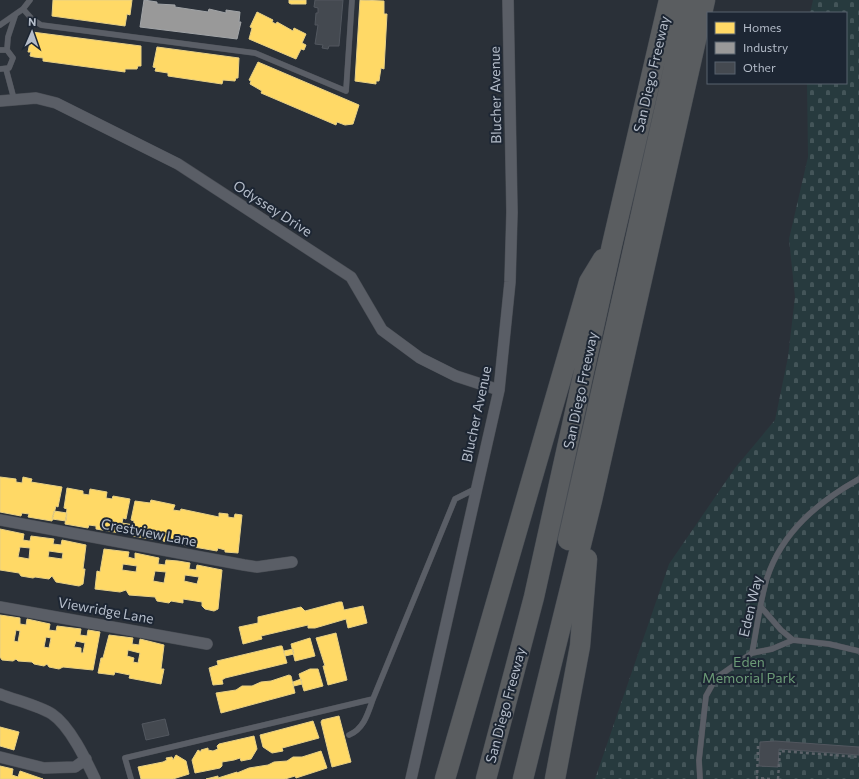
<svg xmlns="http://www.w3.org/2000/svg" width="859" height="779" font-family="Commissioner,sans-serif">
  <defs>
    <pattern id="cemetery-stones" width="16" height="16" patternUnits="userSpaceOnUse"><rect width="16" height="16" fill="#273a3e"/><path d="M2 7V4a2 2 0 0 1 4 0v3zM10 15v-3a2 2 0 0 1 4 0v3z" fill="#445559"/></pattern>
  </defs>
  <rect width="100%" height="100%" fill="#2a3038"/>
  <path fill="url(#cemetery-stones)" d="M 813,0 L 859,0 L 859,779 L 595,779 L 669,564 L 735,468 L 775,420 L 788,357 L 795,297 L 789,239 L 808,157 L 807,83 L 846,83 L 846,13 L 810,13 Z"/>
  <path fill="#ffd966" stroke="#e8d084" fill-rule="evenodd" d="M 53,0 L 132,0 L 130,15 L 127,14 L 125,26 L 52,16 Z
    M 289,0 L 306,0 L 306,4 L 291,4 L 289,3 Z
    M 360,0 L 384,1 L 384,14 L 387,14 L 384,69 L 381,68 L 379,81 L 376,81 L 376,84 L 355,81 Z
    M 257,12 L 273,20 L 272,22 L 276,24 L 277,22 L 293,31 L 294,28 L 306,34 L 302,43 L 306,45 L 304,50 L 301,49 L 296,59 L 249,39 L 252,28 L 250,27 Z
    M 32,32 L 141,46 L 141,66 L 138,66 L 137,69 L 125,69 L 125,72 L 43,61 L 43,58 L 34,57 L 30,56 L 31,52 L 28,52 Z
    M 157,47 L 239,58 L 238,78 L 236,78 L 235,81 L 223,80 L 222,84 L 168,76 L 168,73 L 155,71 L 156,68 L 153,67 Z
    M 258,62 L 359,105 L 353,124 L 345,125 L 337,122 L 336,125 L 261,93 L 262,91 L 250,84 L 251,81 L 249,80 Z
    M 0,477 L 16,479 L 16,482 L 22,483 L 23,477 L 32,479 L 31,482 L 62,487 L 58,507 L 56,506 L 52,521 L 28,517 L 29,514 L 22,513 L 21,516 L 0,512 Z
    M 67,488 L 83,491 L 83,494 L 89,495 L 90,489 L 107,492 L 106,498 L 112,499 L 113,496 L 130,499 L 126,519 L 123,518 L 120,533 L 96,529 L 96,526 L 89,525 L 88,528 L 65,524 L 67,509 L 64,508 Z
    M 151,500 L 175,505 L 173,510 L 180,511 L 181,509 L 219,517 L 219,513 L 228,514 L 228,517 L 234,518 L 235,514 L 242,515 L 238,553 L 225,552 L 225,550 L 218,548 L 217,551 L 194,547 L 194,544 L 187,543 L 187,546 L 163,541 L 164,538 L 156,537 L 156,540 L 133,536 L 134,521 L 131,520 L 135,501 L 150,503 Z
    M 54,511 L 67,513 L 66,521 L 52,519 Z
    M 122,523 L 134,525 L 133,533 L 120,531 Z
    M 0,529 L 24,534 L 23,540 L 29,541 L 30,541 L 31,536 L 54,539 L 53,544 L 61,545 L 62,540 L 86,545 L 83,569 L 85,569 L 83,584 L 79,586 L 56,582 L 52,576 L 49,579 L 35,577 L 33,578 L 21,576 L 19,573 L 0,570 ZM 20,547 L 30,548 L 29,559 L 18,557 ZM 49,551 L 63,553 L 62,559 L 48,557 Z
    M 104,549 L 129,552 L 128,557 L 135,559 L 135,553 L 159,558 L 158,564 L 165,565 L 166,560 L 178,561 L 190,563 L 189,569 L 196,570 L 197,565 L 222,570 L 218,609 L 214,611 L 205,609 L 202,606 L 202,602 L 183,599 L 183,603 L 171,601 L 169,603 L 157,601 L 155,597 L 129,595 L 126,590 L 120,592 L 95,589 L 97,571 L 100,572 ZM 123,564 L 137,566 L 136,572 L 122,570 ZM 155,571 L 166,572 L 164,583 L 153,581 ZM 185,575 L 199,577 L 197,584 L 184,581 Z
    M 339,602 L 342,602 L 344,610 L 363,606 L 367,623 L 348,628 L 346,619 L 315,628 L 308,628 L 308,625 L 261,636 L 262,639 L 243,644 L 239,627 L 258,623 L 258,617 L 301,607 L 305,611 Z
    M 0,615 L 20,618 L 20,624 L 26,625 L 27,619 L 50,624 L 49,630 L 56,631 L 57,626 L 81,629 L 80,635 L 87,636 L 88,630 L 100,632 L 93,670 L 63,667 L 59,669 L 49,667 L 47,664 L 44,666 L 34,664 L 32,662 L 18,661 L 16,659 L 13,661 L 2,660 L 0,657 ZM 16,630 L 20,631 L 18,642 L 14,641 ZM 46,637 L 51,638 L 49,648 L 44,647 ZM 76,641 L 85,643 L 83,653 L 81,653 L 81,648 L 74,647 Z
    M 336,633 L 347,680 L 328,685 L 323,666 L 325,666 L 316,638 Z
    M 109,635 L 133,638 L 132,644 L 139,645 L 140,639 L 164,645 L 161,669 L 164,669 L 161,684 L 129,678 L 130,675 L 115,672 L 114,675 L 98,673 L 101,658 L 103,658 ZM 128,650 L 140,653 L 138,663 L 133,662 L 134,658 L 127,656 Z
    M 310,638 L 315,656 L 295,661 L 291,644 Z
    M 280,646 L 282,646 L 287,663 L 225,678 L 222,680 L 223,684 L 213,685 L 209,668 L 218,665 L 217,661 Z
    M 293,649 L 294,654 L 285,656 L 284,651 Z
    M 310,669 L 318,669 L 323,686 L 304,691 L 299,674 Z
    M 289,675 L 291,676 L 295,693 L 221,713 L 216,693 L 236,690 L 242,686 L 252,686 L 261,682 L 271,681 Z
    M 301,679 L 302,684 L 294,686 L 293,682 Z
    M 339,716 L 351,762 L 332,767 L 321,722 L 322,720 Z
    M 313,721 L 319,738 L 286,747 L 282,748 L 283,751 L 272,753 L 263,747 L 260,735 Z
    M 0,727 L 19,732 L 14,750 L 0,746 Z
    M 254,736 L 257,749 L 251,759 L 241,761 L 240,758 L 234,760 L 222,762 L 222,766 L 220,768 L 195,773 L 192,760 L 198,750 L 201,752 L 201,750 L 208,748 L 208,750 L 213,751 L 218,749 L 217,746 L 219,744 Z
    M 321,751 L 327,768 L 296,778 L 295,776 L 285,779 L 206,779 L 218,776 L 218,778 L 237,772 L 237,773 L 249,768 L 268,765 L 274,762 L 287,761 L 293,757 L 302,757 Z
    M 176,755 L 186,761 L 189,774 L 173,779 L 141,779 L 138,767 L 163,762 L 167,760 L 166,758 L 172,757 L 173,760 Z
    M 0,766 L 13,769 L 12,775 L 18,777 L 20,771 L 43,779 L 0,779 Z"/>
  <path fill="#999" stroke="#a1a4a7" d="M 144,0 L 157,2 L 157,4 L 175,5 L 175,7 L 208,12 L 209,9 L 226,13 L 226,10 L 240,12 L 239,22 L 241,22 L 237,39 L 140,27 Z"/>
  <path fill="#444950" stroke="#52575f" d="M 315,0 L 343,0 L 339,46 L 329,46 L 328,49 L 322,48 L 323,45 L 315,44 L 318,25 L 315,25 L 316,13 L 318,13 L 318,8 L 314,7 Z
    M 165,719 L 169,735 L 146,740 L 142,724 Z
    M 775,741 L 859,747 L 859,755 L 779,749 L 778,767 L 759,766 L 760,742 Z"/>
  <g fill="none" stroke-linecap="round" stroke-linejoin="round">
    <g stroke="#484c53" stroke-width="6">
      <path id="lane" d="M 23,9 L 32,19 L 41,25 L 255,53 L 346,91 L 352,0
        M 0,25 L 23,9 L 30,0
        M 0,50 L 7,50 L 13,58 L 9,68 L 0,69
        M 7,50 L 8,37 L 15,16
        M 6,69 L 14,99
        M 761,607 L 781,630 L 793,640
        M 752,653 C 757,628 760,601 767,578 C 782,532 818,502 859,479
        M 349,735 C 364,729 368,713 373,699
        M 131,779 L 125,758 L 373,699 L 455,499 L 475,489
        M 700,779 L 699,760 L 706,696 L 716,678 L 752,653 L 772,649 L 793,640 L 829,644 L 859,651"/>
    </g>
    <g stroke="#484c53" stroke-width="12">
      <path id="street" d="M 0,101 L 36,98 L 56,103 L 178,164 L 351,277 L 382,330 L 420,358 L 456,376 L 499,390
        M 0,520 L 244,565 L 257,567 L 292,562
        M 0,607 L 207,644
        M 0,694 C 15,700 40,706 52,714 C 70,726 86,760 95,779
        M 0,757 L 44,768 L 75,767 L 86,759
        M 411,779 L 499,390 L 510,282 L 512,212 L 508,0"/>
    </g>
    <g stroke="#474c53" stroke-width="21">
      <path id="highway" d="M 568,540 L 689,0
        M 445,779 L 589,282 L 603,259
        M 486,779 L 534,597 L 612,245 L 669,0
        M 523,779 L 592,500 L 705,0
        M 555,779 L 580,646 L 587,559"/>
    </g>
    <path stroke="#5d636a" stroke-width="2.5" stroke-dasharray="3 3" stroke-linecap="butt" d="M 758,746 L 757,778 L 771,779
      M 778,779 L 780,751 L 859,757"/>
    <use href="#lane" stroke="#5a5e66" stroke-width="5.5"/>
    <use href="#street" stroke="#5a5e66" stroke-width="11"/>
    <use href="#highway" stroke="#5a5d60" stroke-width="20"/>
  </g>
  <g text-anchor="middle" dominant-baseline="central" stroke-width="4" stroke-linejoin="round" paint-order="stroke">
    <g font-size="14" fill="#b4bcc9" stroke="#1d2633">
      <text transform="translate(651 74) rotate(-77)">San Diego Freeway</text>
      <text transform="translate(495 95) rotate(-91)">Blucher Avenue</text>
      <text transform="translate(273 208) rotate(33)">Odyssey Drive</text>
      <text transform="translate(580 390) rotate(-78)">San Diego Freeway</text>
      <text transform="translate(476 414) rotate(-78)">Blucher Avenue</text>
      <text transform="translate(149 532) rotate(11)">Crestview Lane</text>
      <text transform="translate(750 606) rotate(-77)">Eden Way</text>
      <text transform="translate(106 610) rotate(10)">Viewridge Lane</text>
      <text transform="translate(505 705) rotate(-75)">San Diego Freeway</text>
    </g>
    <g font-size="14" fill="#6b9a76" stroke="#1d2633">
      <text x="749" y="661">Eden<tspan x="749" dy="16">Memorial Park</tspan></text>
    </g>
  </g>
  <rect x="707" y="12" width="140" height="72" fill="#1d2633" stroke="#59626f"/>
  <rect x="715" y="22" width="20" height="12" fill="#ffd966" stroke="#59626f"/>
  <text x="743" y="32" font-size="12" fill="#b4bcc9">Homes</text>
  <rect x="715" y="42" width="20" height="12" fill="#999999" stroke="#59626f"/>
  <text x="743" y="52" font-size="12" fill="#b4bcc9">Industry</text>
  <rect x="715" y="62" width="20" height="12" fill="#444950" stroke="#59626f"/>
  <text x="743" y="72" font-size="12" fill="#b4bcc9">Other</text>
  <g transform="translate(32 32) rotate(2)" stroke="#1d2633" stroke-width="3" paint-order="stroke">
  <path d="M0-3L7 15L0 10L-7 15Z" fill="#b4bcc9"/>
  <text y="-6" font-size="11" font-weight="bold" text-anchor="middle" fill="#b4bcc9">N</text>
  </g>
</svg>
